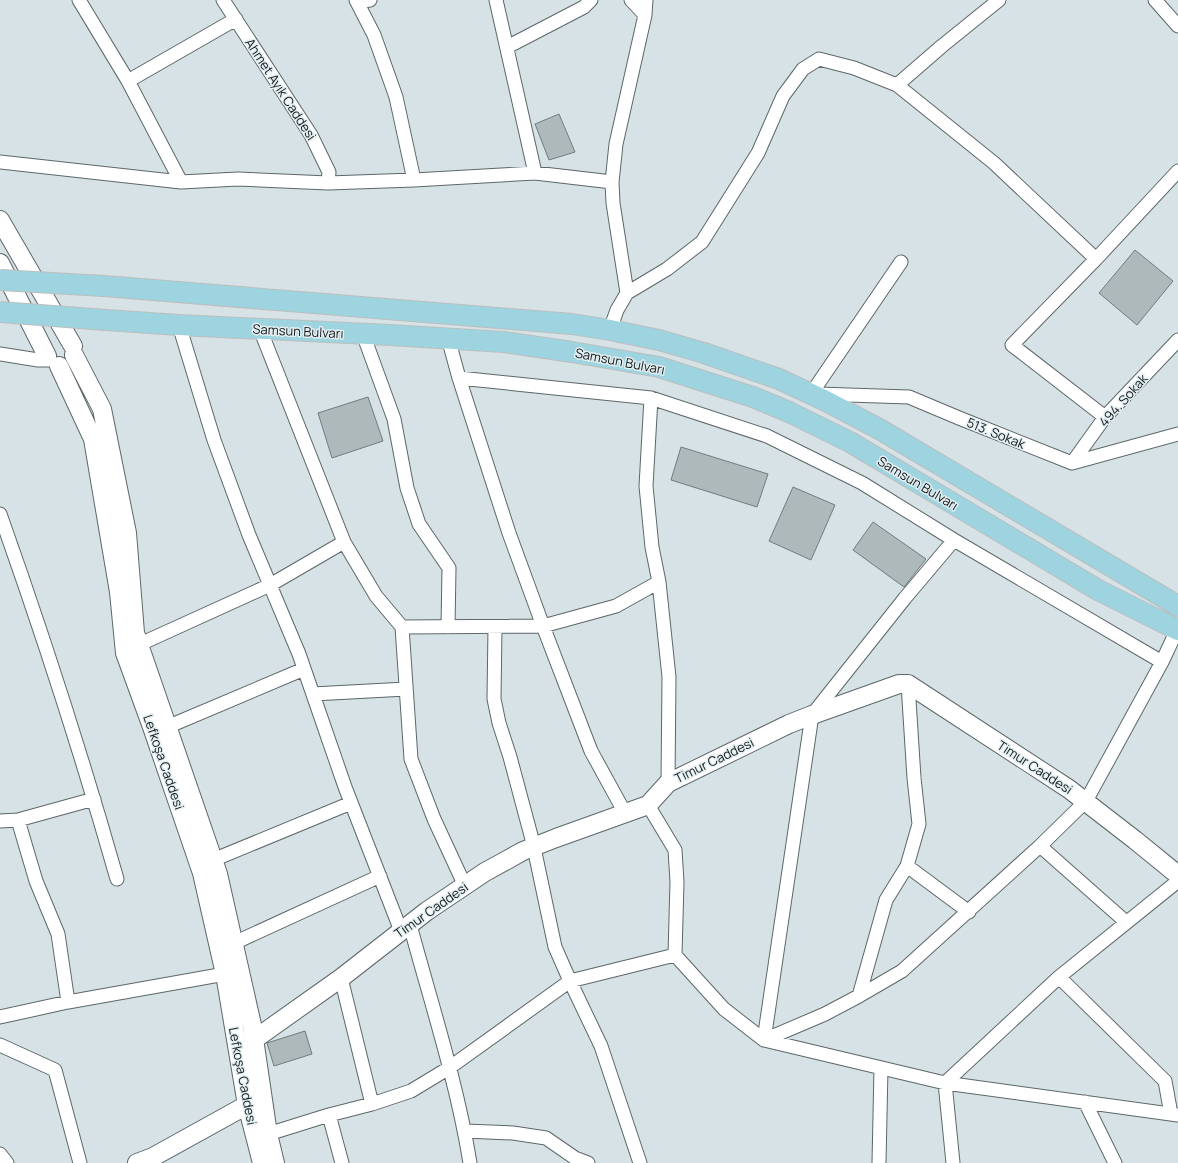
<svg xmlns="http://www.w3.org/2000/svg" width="1178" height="1163" font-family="Manrope,sans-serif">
  <rect width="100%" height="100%" fill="#d6e2e5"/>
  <path fill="#adb9bb" stroke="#717c7e" d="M 559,114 L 575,152 L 549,160 L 535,124 Z
    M 1135,250 L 1173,281 L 1137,325 L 1099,293 Z
    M 368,397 L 383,441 L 332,458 L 318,413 Z
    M 681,447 L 768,474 L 757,507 L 671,480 Z
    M 793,487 L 835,505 L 811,560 L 769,541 Z
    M 873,522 L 926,559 L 904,587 L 853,550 Z
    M 305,1031 L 312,1054 L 274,1066 L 267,1043 Z"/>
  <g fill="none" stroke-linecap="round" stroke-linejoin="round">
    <g stroke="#5c6769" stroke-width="15">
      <path id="street" d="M 79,0 L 128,81 L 181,182
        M 223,0 L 311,135 L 329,172 L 328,183
        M 356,0 L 374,35 L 396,97 L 414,180
        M 496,0 L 535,173
        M 631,0 L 645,15
        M 1155,0 L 1178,26
        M 357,2 L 370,0
        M 507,47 L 584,7 L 591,0
        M 128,81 L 236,19
        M 897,85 L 942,46 L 999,0
        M 0,162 L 181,182 L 238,179 L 328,183 L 414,180 L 535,173 L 612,182
        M 627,293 L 613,203 L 612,182 L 616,144 L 645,15 L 646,0
        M 179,325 L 214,440 L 249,535 L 299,654 L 345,787 L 401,931
        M 260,329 L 344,542 L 376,596 L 402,627 L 411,759 L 434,819 L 465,886
        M 610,330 L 617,310 L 627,293 L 667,269 L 702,242 L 758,153 L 783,96 L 803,69 L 819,59 L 854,68 L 897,85 L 994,163 L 1096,259
        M 363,334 L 394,419 L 407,488 L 419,524 L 449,568 L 448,627
        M 448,338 L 459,378 L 509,533 L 543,626 L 591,751 L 625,813
        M 0,354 L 38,360 L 50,360
        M 459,378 L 651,398 L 767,436 L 862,483 L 954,540 L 1162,662
        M 811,394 L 901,262
        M 818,394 L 909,397 L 959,418 L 1072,463 L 1178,434
        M 651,398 L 646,486 L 652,547 L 659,582 L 669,677 L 668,783
        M 1105,417 L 1012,345 L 1096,259 L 1178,171
        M 1072,463 L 1105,417 L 1178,340
        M 0,514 C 43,635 82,756 117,879
        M 402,627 L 543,626 L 616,606 L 659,582
        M 495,627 L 494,699 L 499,723 L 510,757 L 533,843 L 555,947 L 570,981 L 601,1046 L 640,1163
        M 138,645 L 270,585 L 344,542
        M 313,694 L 406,689
        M 167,727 L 304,669
        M 648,805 L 675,850 L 677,882 L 675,955 L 724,1009 L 764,1040 L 945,1083 L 1178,1115
        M 18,820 L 36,881 L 58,934 L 68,1002
        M 0,821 L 18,820 L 94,799
        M 1040,846 L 1126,922
        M 213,860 L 351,803
        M 907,866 L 969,912
        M 410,925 C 431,1003 457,1082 470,1163
        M 234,943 L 380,876
        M 1059,977 L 1165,1081 L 1171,1114
        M 341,978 L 372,1104
        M 859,996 L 886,900 L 907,866 L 919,824 L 914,778 L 908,684
        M 0,1017 L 68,1002 L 225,974
        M 764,1040 L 825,1014 L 859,996 L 902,971 L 1040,846 L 1086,801 L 1162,662 L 1177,630
        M 764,1040 L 812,715 L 905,598 L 954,540
        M 0,1045 L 55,1070 L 80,1163
        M 945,1083 L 1059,977 L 1178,881
        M 945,1083 L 953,1163
        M 1085,1102 L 1115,1163
        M 329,1115 L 342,1163
        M 465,1131 L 513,1133 L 546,1138 L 575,1158 L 588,1163
        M 268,1134 L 329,1115 L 372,1104 L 411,1091 L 449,1068 L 570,981 L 675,955
        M 0,1154 L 7,1163
        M 879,1163 L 881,1068"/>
    </g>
    <g stroke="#5c6769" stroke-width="20">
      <path id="secondary" d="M 0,220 L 73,346
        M 0,263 L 47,356
        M 74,355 L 102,409 L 127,533 L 135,633 L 218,874 L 252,1025 L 268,1134 L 275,1163
        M 59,366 L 93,439 L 119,592 L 125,653 L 152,727 L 202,873 L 225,974 L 247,1105 L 262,1163
        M 238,1051 L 341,978 L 427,911 L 485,872 L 507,860 L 523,851 L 556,838 L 648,805 L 668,783 L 789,724 L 812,715 L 899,684 L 908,684 L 1069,789 L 1135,840 L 1178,875
        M 137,1163 L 153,1157 L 247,1105 L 259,1104"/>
    </g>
    <g stroke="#bdbebe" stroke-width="22">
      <path id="primary" d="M 104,286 L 572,324 L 610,330 L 659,340 L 704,353 L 779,379 L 826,401 L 881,430 L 1178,606
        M 106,320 L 179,325 L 390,335 L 504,342 L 572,352 L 659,367 L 753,397 L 789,412 L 850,442 L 1098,590 L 1178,630"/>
    </g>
    <use href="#street" stroke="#fff" stroke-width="13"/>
    <use href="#secondary" stroke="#fff" stroke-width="18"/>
    <use href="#primary" stroke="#9dd4df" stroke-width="20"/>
    <g stroke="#bdbebe" stroke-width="22" stroke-linecap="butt">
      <path id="primary-bridge" d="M 0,280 L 104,286
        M 0,312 L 106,320"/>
    </g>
    <use href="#primary-bridge" stroke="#9dd4df" stroke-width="20"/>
  </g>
  <g text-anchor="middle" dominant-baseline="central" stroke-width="3" stroke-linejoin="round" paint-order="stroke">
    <g font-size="13" fill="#131718" stroke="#e3eff2">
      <text transform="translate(281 89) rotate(57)">Ahmet Ayık Caddesi</text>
      <text transform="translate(298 331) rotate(3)">Samsun Bulvarı</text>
      <text transform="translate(620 361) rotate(11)">Samsun Bulvarı</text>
      <text transform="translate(1123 400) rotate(-48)">494. Sokak</text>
      <text transform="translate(996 433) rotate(22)">513. Sokak</text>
      <text transform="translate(918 483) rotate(31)">Samsun Bulvarı</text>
      <text transform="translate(714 760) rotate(-26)">Timur Caddesi</text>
      <text transform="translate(164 762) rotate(71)">Lefkoşa Caddesi</text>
      <text transform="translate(1035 767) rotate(33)">Timur Caddesi</text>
      <text transform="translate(431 910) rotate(-35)">Timur Caddesi</text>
      <text transform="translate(243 1076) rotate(79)">Lefkoşa Caddesi</text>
    </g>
  </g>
</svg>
